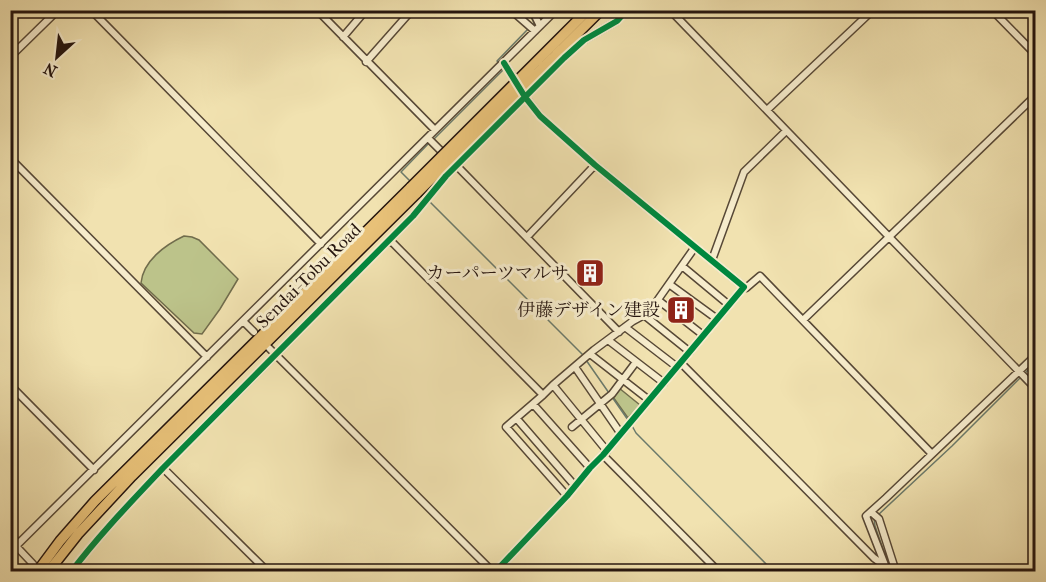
<svg xmlns="http://www.w3.org/2000/svg" width="1046" height="582" font-family="'IM FELL French Canon','Noto Serif JP',serif">
  <rect width="100%" height="100%" fill="#f1e2b0"/>
  <filter id="stains"><feTurbulence type="fractalNoise" baseFrequency=".00333" numOctaves="4"/><feColorMatrix values="0 0 0 0 .2 0 0 0 0 .09 0 0 0 0 .02 0 0 0 .5 -.17"/></filter>
  <radialGradient id="worn" r=".72"><stop offset=".6" stop-color="#630" stop-opacity="0"/><stop offset="1" stop-color="#630" stop-opacity=".3"/></radialGradient>
  <path fill="#bcc38a" stroke="#706c4c" stroke-width="1.5" d="M 184,236 L 192,237 L 199,240 L 238,279 L 220,309 L 202,334 L 194,333 L 141,283 C 143,261 165,245 184,236 Z
    M 619,388 L 640,405 L 628,418 L 613,397 Z"/>
  <g fill="none" stroke-linecap="round" stroke-linejoin="round">
    <path stroke="#6b7a6b" stroke-width="1.5" d="M 523,10 L 531,17 L 534,23 L 531,26
      M 498,62 L 497,61 L 528,29
      M 434,139 L 504,69
      M 410,181 L 401,172 L 430,142
      M 428,200 L 584,356
      M 586,360 L 609,393
      M 1025,373 L 1036,362
      M 612,397 L 628,420
      M 631,424 L 636,433 L 774,572
      M 878,515 L 952,446 L 1021,377
      M 874,518 L 875,526 L 891,572"/>
    <g stroke="#574836" stroke-width="9">
      <path id="minor" d="M 91,10 L 321,244
        M 317,10 L 435,130
        M 511,10 L 535,31
        M 529,10 L 535,16 L 540,26
        M 670,10 L 1036,389
        M 992,10 L 1036,55
        M 343,37 L 366,10
        M 10,57 L 58,10
        M 366,62 L 412,10
        M 504,63 L 517,83
        M 767,110 L 873,10
        M 428,138 L 446,156
        M 10,158 L 207,357
        M 454,163 L 619,332
        M 527,237 L 595,165
        M 390,240 L 543,395 L 553,385 L 607,451
        M 712,260 L 744,172 L 786,131
        M 682,266 L 729,305
        M 669,284 L 717,319
        M 744,287 L 746,288 L 760,276 L 932,454
        M 658,300 L 703,335
        M 644,315 L 690,352
        M 803,320 L 1036,95
        M 243,321 L 254,332
        M 625,327 L 677,367
        M 608,340 L 664,383
        M 269,348 L 493,572
        M 590,354 L 649,400
        M 681,363 L 874,558 L 885,566 L 887,572
        M 575,367 L 621,434
        M 10,385 L 94,470
        M 553,385 L 594,350 L 633,321 L 644,315 L 657,301 L 695,247
        M 543,395 L 506,427 L 567,496
        M 533,404 L 590,468
        M 517,419 L 575,486
        M 572,427 L 612,394 L 636,362
        M 603,455 L 719,572
        M 163,468 L 268,572
        M 871,512 L 879,519 L 896,572
        M 10,522 L 16,546 L 33,564
        M 10,552 L 556,10
        M 885,565 L 866,516 L 886,498 L 1036,355
        M 71,572 C 99,535 131,502 163,468 L 413,216 L 446,176 L 564,58 L 584,40 L 617,21 L 627,10
        M 495,572 L 567,496 L 590,468 L 603,455 L 744,287 L 595,165 L 540,116 L 523,94"/>
    </g>
    <g stroke="#24140e" stroke-width="12">
      <path id="highway" d="M 37,572 L 60,541 L 95,501 L 411,187
        M 48,572 L 78,534 L 132,476 L 417,193"/>
    </g>
    <use href="#minor" stroke="#f6eccc" stroke-width="6"/>
    <use href="#highway" stroke="#e8c178" stroke-width="9"/>
    <g stroke="#24140e" stroke-width="12" stroke-linecap="butt">
      <path id="highway-bridge" d="M 411,187 L 588,10
        M 417,193 L 598,13"/>
    </g>
    <use href="#highway-bridge" stroke="#e8c178" stroke-width="9"/>
    <g stroke="#f6eccc" stroke-width="10">
      <path id="cycleway" d="M 71,572 C 99,535 131,502 163,468 L 413,216 L 446,176 L 564,58 L 584,40 L 617,21 L 627,10
        M 495,572 L 567,496 L 590,468 L 603,455 L 744,287 L 595,165 L 540,116 L 525,97 L 504,63"/>
    </g>
    <use href="#cycleway" stroke="#00873e" stroke-width="6"/>
  </g>
  <defs>
    <g id="building-square" transform="scale(1.5)"><rect x="-9" y="-9" width="18" height="18" rx="4" fill="#8f2418" stroke="#f6eccc"/><path d="M-4-6H4V6H1V3H-1V6H-4ZM-2.5-4.3h1.7v1.8h-1.7ZM.8-4.3h1.7v1.8H.8ZM-2.5-1h1.7V.8h-1.7ZM.8-1h1.7V.8H.8Z" fill="#fff"/></g>
  </defs>
  <g fill-rule="evenodd">
    <use href="#building-square" x="590" y="273"/>
    <use href="#building-square" x="681" y="310"/>
  </g>
  <g text-anchor="middle" dominant-baseline="central" stroke-width="6" stroke-linejoin="round" paint-order="stroke">
    <g font-size="18" fill="#24140e" stroke="#f6eccc" text-anchor="end">
      <text x="569" y="273">カーパーツマルサ</text>
      <text x="660" y="310">伊藤デザイン建設</text>
    </g>
    <g font-size="18" fill="#24140e" stroke="#f6eccc">
      <text transform="translate(309 276) rotate(-45)">Sendai-Tobu Road</text>
    </g>
  </g>
  <rect width="1046" height="582" fill="none" stroke="#f1e2b0" stroke-width="36"/>
  <rect x="12" y="12" width="1022" height="558" fill="none" stroke="#24140e" stroke-width="3"/>
  <rect x="18" y="18" width="1010" height="546" fill="none" stroke="#24140e" stroke-width="1.5"/>
  <g transform="translate(57 57) rotate(207)" stroke="#f6eccc" stroke-width="4.5" paint-order="stroke">
  <path d="M0-4.5L10 22L0 15L-10 22Z" fill="#24140e"/>
  <text y="-9" font-size="16" font-weight="bold" text-anchor="middle" fill="#24140e">N</text>
  </g>
  <rect width="100%" height="100%" filter="url(#stains)"/>
  <rect width="100%" height="100%" fill="url(#worn)"/>
</svg>
